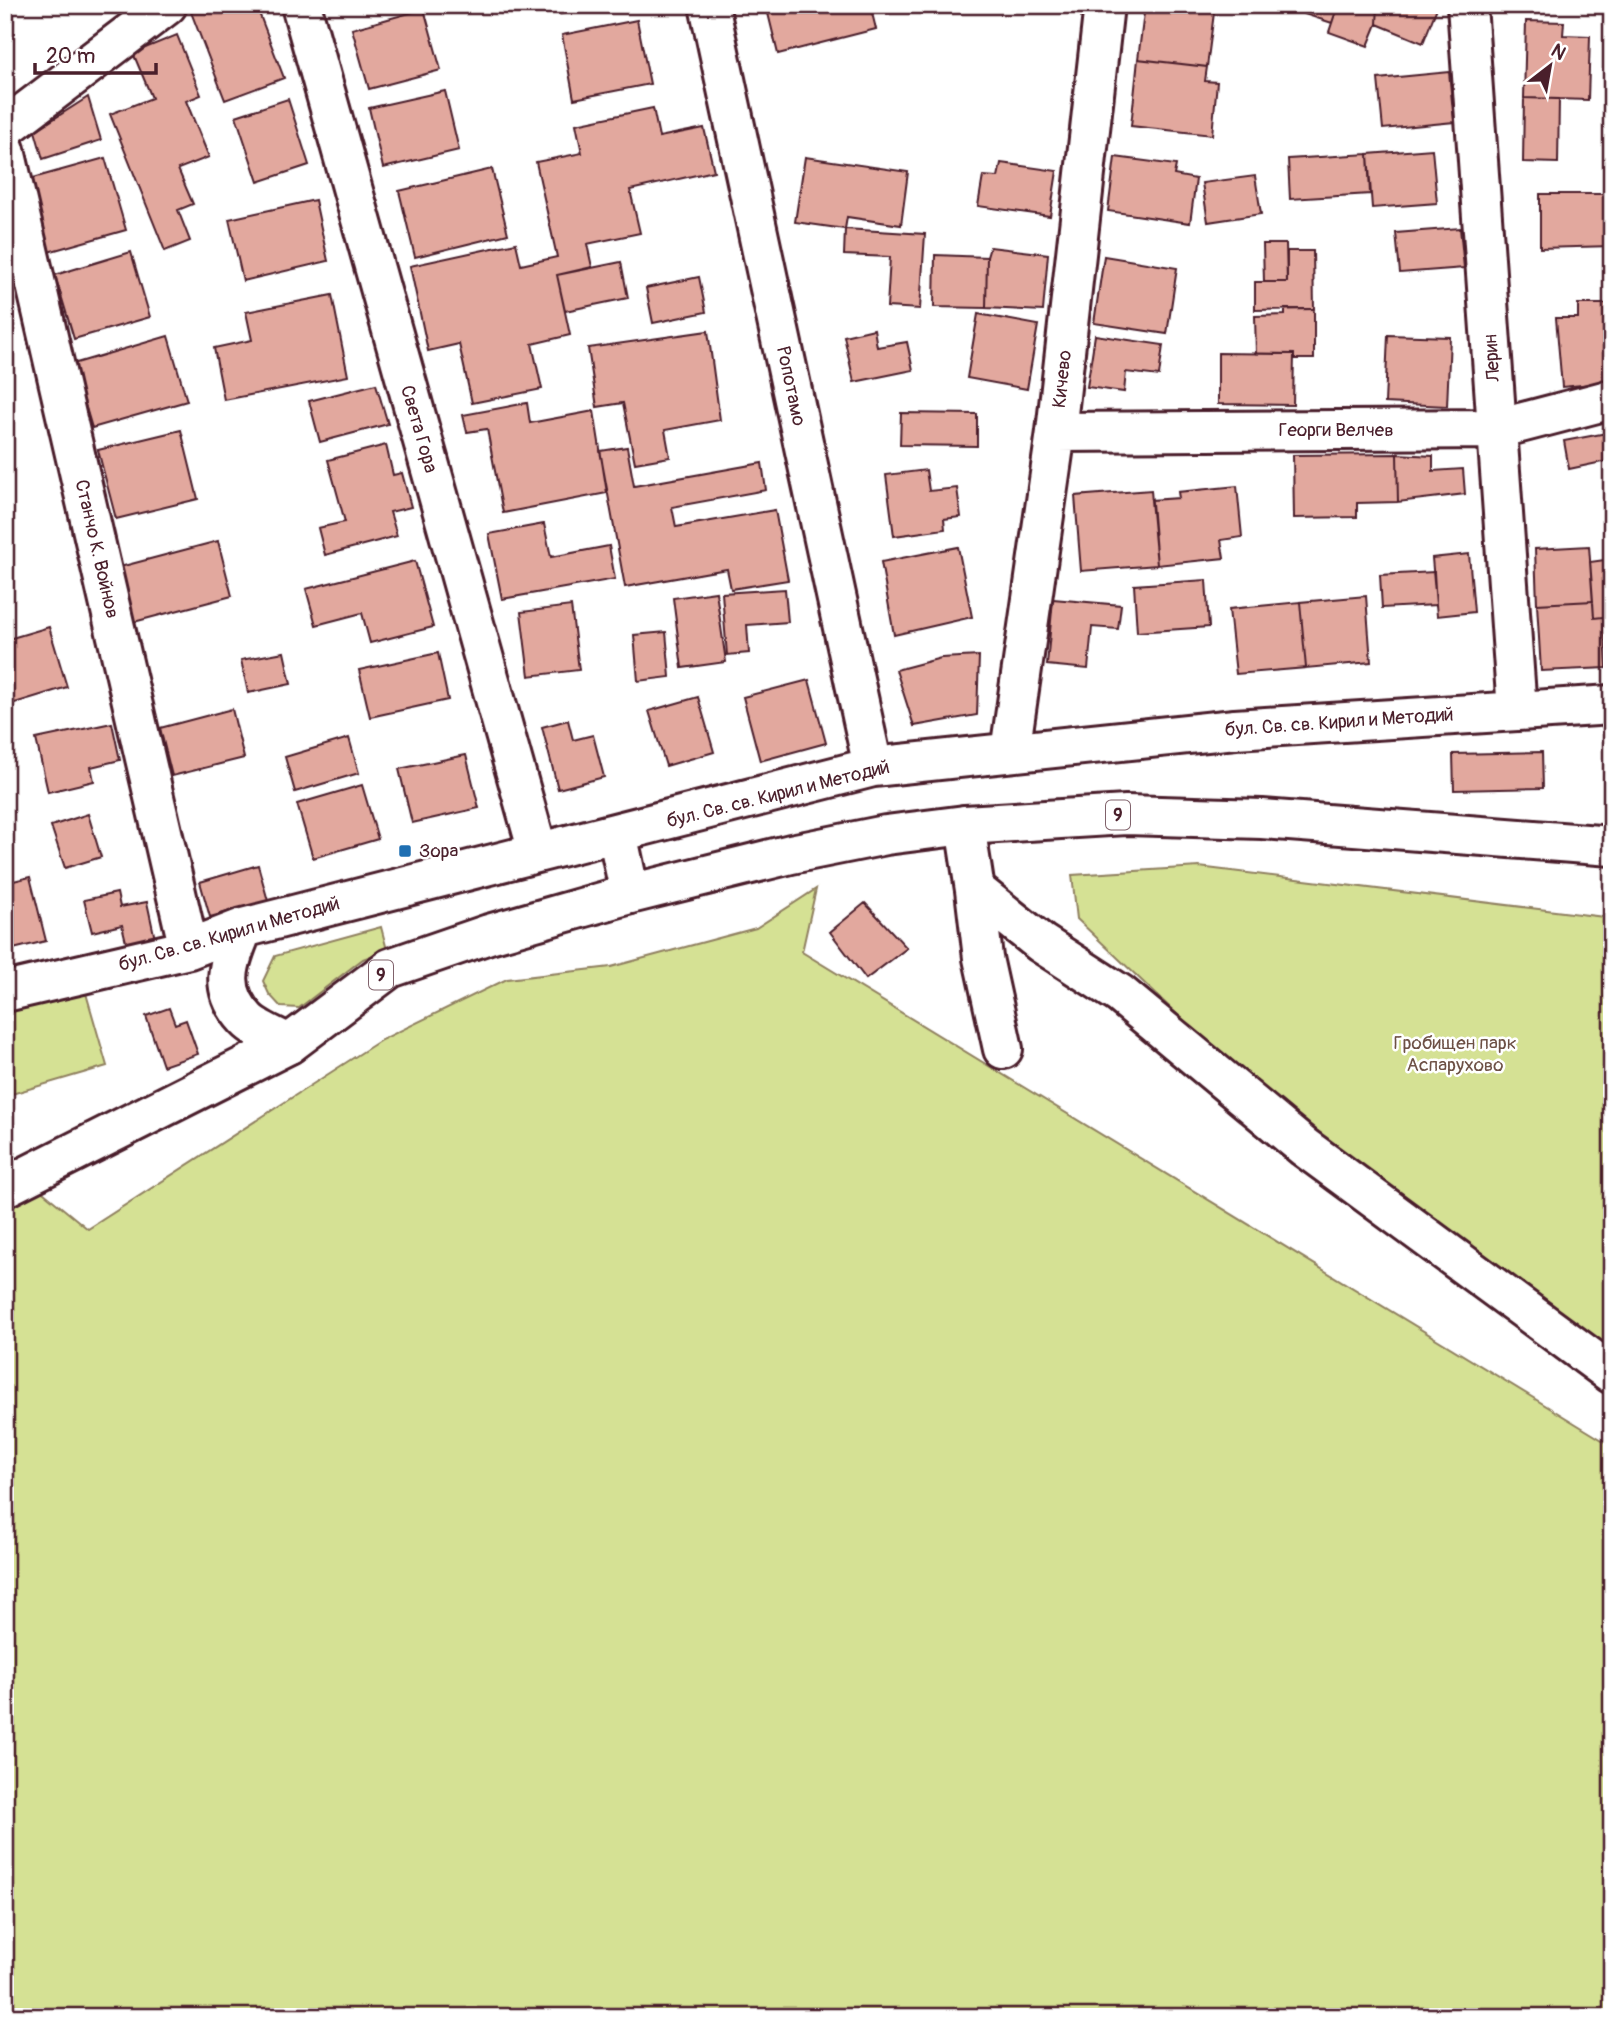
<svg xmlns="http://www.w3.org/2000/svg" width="1617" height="2022" font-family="Pangolin,sans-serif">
  <rect width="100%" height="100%" fill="#fff"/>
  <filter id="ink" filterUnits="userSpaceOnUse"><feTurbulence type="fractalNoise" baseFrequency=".0143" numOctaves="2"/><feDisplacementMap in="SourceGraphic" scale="14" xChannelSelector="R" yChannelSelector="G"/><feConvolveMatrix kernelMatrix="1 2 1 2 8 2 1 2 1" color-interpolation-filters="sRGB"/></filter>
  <g filter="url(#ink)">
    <path fill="#d5e194" stroke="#908060" stroke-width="2" d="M 1199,867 L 1612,918 L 1612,1361 L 1307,1138 L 1077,919 L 1072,875 Z
      M 816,889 L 802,952 L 1612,1446 L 1612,2017 L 5,2017 L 5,1161 L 88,1229 L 381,1040 L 507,979 L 611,967 L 756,928 Z
      M 381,927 L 387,950 L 363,959 L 299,1008 L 281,1007 L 269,994 L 263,981 L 275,956 Z
      M 81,976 L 107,1066 L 5,1096 L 5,992 Z"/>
    <path fill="#e2a89e" stroke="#4a1f2b" stroke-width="2" d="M 207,5 L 256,5 L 284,78 L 225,100 L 191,12 Z
      M 559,5 L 599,5 L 561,14 Z
      M 766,5 L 870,5 L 876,29 L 778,54 Z
      M 1145,5 L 1215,5 L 1207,67 L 1138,59 Z
      M 1277,5 L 1338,5 L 1332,23 Z
      M 1338,5 L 1378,5 L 1377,24 L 1368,46 L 1329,32 Z
      M 1378,5 L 1438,5 L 1423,43 L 1377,24 Z
      M 424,9 L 441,70 L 369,89 L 352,29 Z
      M 637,20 L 650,84 L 574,99 L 562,35 Z
      M 1526,21 L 1564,22 L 1563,35 L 1590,36 L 1588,100 L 1524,98 Z
      M 177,35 L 201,95 L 186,101 L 209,157 L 178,169 L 193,204 L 178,210 L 190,241 L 165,251 L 110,114 L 152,98 L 133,53 Z
      M 1138,59 L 1207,67 L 1205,81 L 1217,82 L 1212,135 L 1131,126 Z
      M 1449,72 L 1454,122 L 1383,129 L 1378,79 Z
      M 445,91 L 459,150 L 383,168 L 369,108 Z
      M 88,97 L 101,140 L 43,159 L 35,131 Z
      M 1524,98 L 1559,99 L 1558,163 L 1523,162 Z
      M 288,99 L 309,165 L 258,182 L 236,116 Z
      M 653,108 L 659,137 L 704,128 L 714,171 L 630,190 L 640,233 L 587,244 L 592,267 L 557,275 L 570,335 L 532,344 L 542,389 L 472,403 L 459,344 L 428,351 L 410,266 L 516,243 L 521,265 L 557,257 L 536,162 L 582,153 L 576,124 Z
      M 1432,149 L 1437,203 L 1372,208 L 1368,154 Z
      M 1368,154 L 1370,194 L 1290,199 L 1288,159 Z
      M 805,157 L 908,172 L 901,225 L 847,217 L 845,229 L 795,222 Z
      M 1115,157 L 1176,165 L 1174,175 L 1196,179 L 1190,223 L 1108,211 Z
      M 105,158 L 126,230 L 48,252 L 26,180 Z
      M 1001,163 L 1057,171 L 1050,216 L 978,206 L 983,176 L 998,177 Z
      M 492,169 L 508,234 L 415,257 L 399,191 Z
      M 1255,176 L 1261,214 L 1208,222 L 1202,183 Z
      M 1540,194 L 1612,194 L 1612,246 L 1540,248 Z
      M 315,200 L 328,261 L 243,281 L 229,219 Z
      M 1460,228 L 1464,268 L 1400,273 L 1396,233 Z
      M 845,229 L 925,234 L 920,309 L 887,307 L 890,257 L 844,255 Z
      M 1263,244 L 1286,244 L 1287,282 L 1264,282 Z
      M 990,247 L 1048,254 L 1043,311 L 986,308 L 987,257 Z
      M 1287,251 L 1313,251 L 1314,309 L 1255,310 L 1255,282 L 1287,282 Z
      M 131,252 L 150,317 L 74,339 L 55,275 Z
      M 935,255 L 987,257 L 986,308 L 934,307 Z
      M 1104,256 L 1177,268 L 1167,334 L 1094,323 Z
      M 621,262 L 628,298 L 565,311 L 557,275 Z
      M 699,277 L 706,312 L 653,323 L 646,288 Z
      M 332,295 L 348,376 L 224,400 L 214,348 L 252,340 L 246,312 Z
      M 1578,304 L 1612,304 L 1612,382 L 1562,387 L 1556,318 L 1578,318 Z
      M 1285,309 L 1314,309 L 1314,359 L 1294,359 L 1294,354 L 1256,354 L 1255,316 L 1285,315 Z
      M 978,314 L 1038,325 L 1027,389 L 967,378 Z
      M 874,329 L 877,347 L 907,342 L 913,370 L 854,382 L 844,336 Z
      M 708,331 L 720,420 L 665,430 L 670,457 L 635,463 L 623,403 L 597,407 L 588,348 Z
      M 1095,335 L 1163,345 L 1159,376 L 1126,372 L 1124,392 L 1087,387 Z
      M 1388,335 L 1450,337 L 1447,406 L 1385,403 Z
      M 168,336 L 187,401 L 92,428 L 73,364 Z
      M 1218,353 L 1294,354 L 1293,405 L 1218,404 Z
      M 376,384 L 388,424 L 320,442 L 309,401 Z
      M 527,403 L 530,423 L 594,411 L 607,493 L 503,513 L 487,429 L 467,432 L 463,415 Z
      M 901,413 L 977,414 L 977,446 L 900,445 Z
      M 181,430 L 198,499 L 116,519 L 98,450 Z
      M 1612,432 L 1612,460 L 1569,469 L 1564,441 Z
      M 386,445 L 393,475 L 402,473 L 411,507 L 390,512 L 397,536 L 325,555 L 318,528 L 345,522 L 328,460 Z
      M 627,447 L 634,486 L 762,463 L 766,490 L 672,507 L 676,527 L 775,510 L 788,580 L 731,589 L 727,569 L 625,587 L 600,451 Z
      M 1397,454 L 1398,502 L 1357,503 L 1357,517 L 1294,518 L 1293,455 Z
      M 1397,454 L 1433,456 L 1433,471 L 1463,469 L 1465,494 L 1398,502 Z
      M 926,470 L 929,491 L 957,488 L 961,517 L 944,519 L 945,529 L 894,536 L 886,475 Z
      M 1237,486 L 1242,537 L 1221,540 L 1224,558 L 1157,565 L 1151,500 L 1179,498 L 1178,492 Z
      M 1151,490 L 1157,565 L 1081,571 L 1075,496 Z
      M 544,524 L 551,557 L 609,546 L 615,579 L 502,599 L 489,534 Z
      M 218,541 L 232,596 L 130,623 L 116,568 Z
      M 1589,546 L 1593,601 L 1537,604 L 1535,549 Z
      M 958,547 L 972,617 L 894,635 L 881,562 Z
      M 1469,554 L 1474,612 L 1437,616 L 1432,558 Z
      M 1612,559 L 1612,616 L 1594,618 L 1590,562 Z
      M 415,561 L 433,627 L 370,643 L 362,613 L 316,625 L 306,589 Z
      M 1434,572 L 1436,605 L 1382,608 L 1380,575 Z
      M 1206,580 L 1209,627 L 1137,632 L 1134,585 Z
      M 785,589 L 788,622 L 747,625 L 749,653 L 727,655 L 722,593 Z
      M 716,592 L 726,662 L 682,668 L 673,598 Z
      M 1366,596 L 1371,662 L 1306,668 L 1300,602 Z
      M 1053,599 L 1121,605 L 1118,629 L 1092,627 L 1088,669 L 1047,665 Z
      M 1593,601 L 1594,618 L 1604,617 L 1607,668 L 1541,671 L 1537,604 Z
      M 1300,602 L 1306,668 L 1236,674 L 1229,609 Z
      M 571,606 L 579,670 L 529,676 L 521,612 Z
      M 49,627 L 67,687 L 5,706 L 5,640 Z
      M 666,632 L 670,677 L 638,681 L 634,635 Z
      M 284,652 L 291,684 L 248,693 L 241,660 Z
      M 438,653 L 448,700 L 370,717 L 359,670 Z
      M 979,656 L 977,715 L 914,726 L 896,670 L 941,658 Z
      M 809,680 L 826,743 L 760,761 L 743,697 Z
      M 698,697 L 714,752 L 666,766 L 649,711 Z
      M 232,709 L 244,758 L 172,776 L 160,728 Z
      M 568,720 L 573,740 L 593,735 L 604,777 L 558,789 L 542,727 Z
      M 112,723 L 120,760 L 91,767 L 94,781 L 48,792 L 36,739 Z
      M 349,738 L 359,773 L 295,792 L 285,757 Z
      M 1542,752 L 1543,788 L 1454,790 L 1453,754 Z
      M 466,755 L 479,808 L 412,823 L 399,769 Z
      M 362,785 L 378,839 L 313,858 L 297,804 Z
      M 88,814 L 101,857 L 65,868 L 51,826 Z
      M 258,865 L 268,901 L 210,917 L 200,882 Z
      M 30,877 L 46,941 L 5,951 L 5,883 Z
      M 117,893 L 120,907 L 147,902 L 155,939 L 127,946 L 122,925 L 92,932 L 84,900 Z
      M 865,903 L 907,948 L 866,979 L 830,932 Z
      M 169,1008 L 175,1024 L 186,1020 L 198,1054 L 163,1066 L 146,1016 Z"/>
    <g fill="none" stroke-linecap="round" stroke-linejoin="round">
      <g stroke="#4a1f2b" stroke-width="44">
        <path id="minor" d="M 301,5 L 538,852
          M 709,5 L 873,767
          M 1467,5 L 1517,711
          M 5,128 L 167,5
          M 5,150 L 189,949
          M 1056,432 L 1497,429 L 1612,399
          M 1010,752 L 1056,432 L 1104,5
          M 965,825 L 975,890 L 1041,943 L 1120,994 L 1304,1147 L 1612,1374
          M 617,833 L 630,894
          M 975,890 L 983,958 L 1003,1049
          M 243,928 C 229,962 217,988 246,1019 C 256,1030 276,1037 289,1044
          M 5,992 L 189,949 L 243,928 L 873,767 L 1235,729 L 1612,705"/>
      </g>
      <g stroke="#4a1f2b" stroke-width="44">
        <path id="major" d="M 5,1187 L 289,1044 L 390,968 L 489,934 L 630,894 L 791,854 L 886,835 L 965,825 L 1126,815 L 1262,819 L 1612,846"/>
      </g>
      <use href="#minor" stroke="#fff" stroke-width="38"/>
      <use href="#major" stroke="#fff" stroke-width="38"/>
    </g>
  </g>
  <rect fill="#1f6fb2" stroke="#fff" stroke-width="2.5" x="398" y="844" width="14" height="14" rx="3.5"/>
  <g text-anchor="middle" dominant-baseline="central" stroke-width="5" stroke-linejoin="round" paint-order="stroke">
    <g fill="#fff" stroke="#80626b" stroke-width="2">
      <rect x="1106" y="800.5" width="24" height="29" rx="5"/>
      <rect x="369" y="960.5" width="24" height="29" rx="5"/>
    </g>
    <g font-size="18" font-weight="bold" fill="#4a1f2b">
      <text x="1118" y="815">9</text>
      <text x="381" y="975">9</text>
    </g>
    <g font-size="19" fill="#4a1f2b" stroke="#fff">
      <text transform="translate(1492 358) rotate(-94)">Лерин</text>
      <text transform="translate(1062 379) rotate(-84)">Кичево</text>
      <text transform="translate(791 386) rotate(78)">Ропотамо</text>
      <text transform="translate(419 429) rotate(74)">Света Гора</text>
      <text x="1336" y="430">Георги Велчев</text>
      <text transform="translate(97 549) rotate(77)">Станчо К. Войнов</text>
      <text transform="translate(1339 722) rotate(-4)">бул. Св. св. Кирил и Методий</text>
      <text transform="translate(778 794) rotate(-14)">бул. Св. св. Кирил и Методий</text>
      <text transform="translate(229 934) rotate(-16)">бул. Св. св. Кирил и Методий</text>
    </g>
    <g font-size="19" fill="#4a1f2b" stroke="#fff" text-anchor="start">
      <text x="419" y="851">Зора</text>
    </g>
    <g font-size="19" fill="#6d5045" stroke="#fff">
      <text x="1455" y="1043">Гробищен парк<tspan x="1455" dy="22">Аспарухово</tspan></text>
    </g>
  </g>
  <rect width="1617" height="2022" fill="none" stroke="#fff" stroke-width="28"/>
  <rect x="14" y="14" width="1589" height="1994" fill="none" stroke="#4a1f2b" stroke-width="2.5" filter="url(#ink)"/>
  <g transform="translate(1550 66) rotate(31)" stroke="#ffffff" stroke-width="5" paint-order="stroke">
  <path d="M0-5L12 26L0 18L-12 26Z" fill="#4a1f2b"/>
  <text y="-10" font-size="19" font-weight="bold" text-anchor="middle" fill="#4a1f2b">N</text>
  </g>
  <path d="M35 63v10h121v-10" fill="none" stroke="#4a1f2b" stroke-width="3.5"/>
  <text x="46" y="63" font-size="21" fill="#4a1f2b" stroke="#ffffff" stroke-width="5" paint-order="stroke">20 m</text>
</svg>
